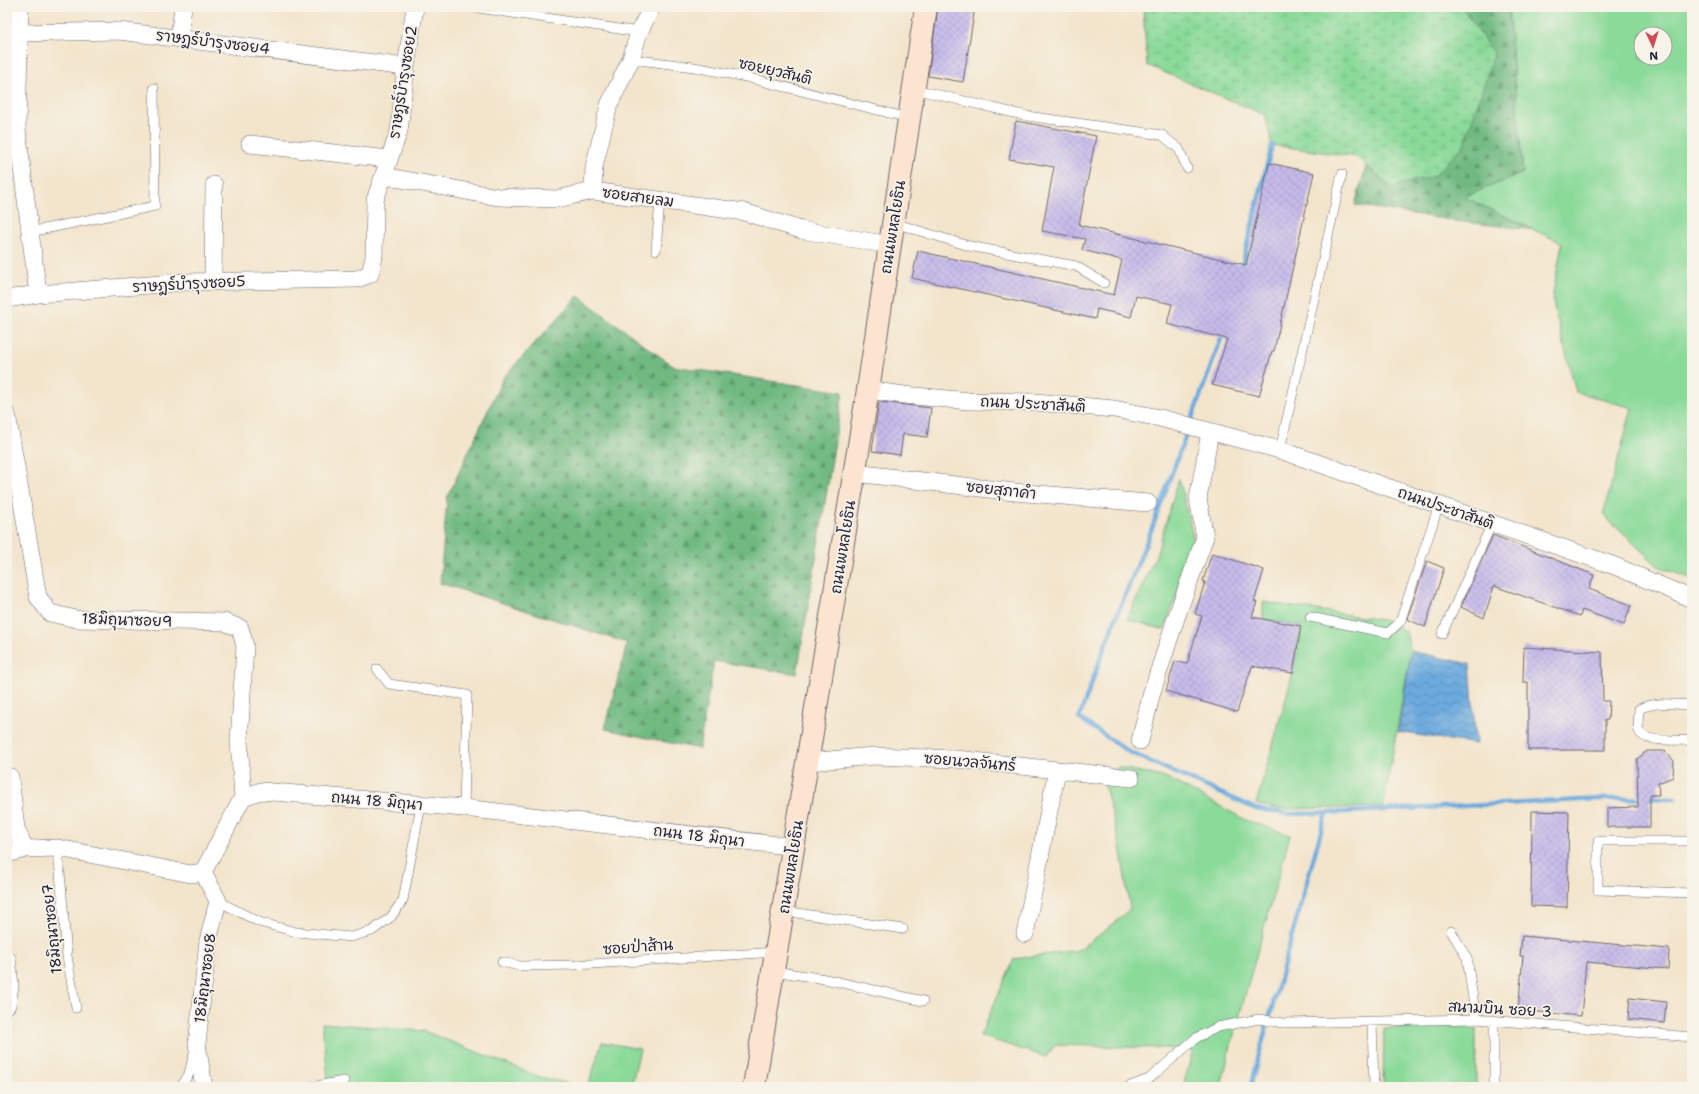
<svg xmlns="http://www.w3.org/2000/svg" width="1699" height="1094" font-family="'Shantell Sans','Playpen Sans Thai',sans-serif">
  <defs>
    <pattern id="forest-firs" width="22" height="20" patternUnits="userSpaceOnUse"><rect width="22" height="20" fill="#6fba81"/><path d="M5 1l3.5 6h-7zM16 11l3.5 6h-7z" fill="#5b976b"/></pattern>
    <pattern id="wetland-marsh" width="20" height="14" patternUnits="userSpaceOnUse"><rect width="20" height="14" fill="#8ada99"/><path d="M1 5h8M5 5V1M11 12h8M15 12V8" fill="none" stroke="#77bb85"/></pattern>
    <pattern id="water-waves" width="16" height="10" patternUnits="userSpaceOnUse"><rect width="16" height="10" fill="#6caade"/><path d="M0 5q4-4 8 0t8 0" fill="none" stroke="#588ab5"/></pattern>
    <pattern id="building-cross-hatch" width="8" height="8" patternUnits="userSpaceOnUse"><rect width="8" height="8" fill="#c7bbeb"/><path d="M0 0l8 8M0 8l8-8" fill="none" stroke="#aba0ca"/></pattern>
  </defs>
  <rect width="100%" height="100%" fill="#f7f3e8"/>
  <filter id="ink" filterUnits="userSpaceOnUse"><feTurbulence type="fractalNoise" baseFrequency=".025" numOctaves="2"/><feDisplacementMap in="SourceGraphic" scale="8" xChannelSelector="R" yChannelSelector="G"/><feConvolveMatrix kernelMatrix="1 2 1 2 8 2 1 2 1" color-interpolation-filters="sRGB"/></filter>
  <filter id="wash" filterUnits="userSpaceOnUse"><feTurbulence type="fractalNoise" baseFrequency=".012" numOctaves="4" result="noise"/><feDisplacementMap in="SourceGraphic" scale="16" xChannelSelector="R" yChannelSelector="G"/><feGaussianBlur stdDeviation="0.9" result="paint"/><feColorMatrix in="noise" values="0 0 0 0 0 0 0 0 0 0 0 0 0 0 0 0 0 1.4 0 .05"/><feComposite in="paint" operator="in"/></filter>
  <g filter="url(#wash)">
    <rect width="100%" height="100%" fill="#f3e5cc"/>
    <path fill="#8ada99" stroke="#567e6a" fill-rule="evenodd" d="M 1508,7 L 1692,7 L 1692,579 L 1658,566 L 1603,515 L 1632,408 L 1576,392 L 1552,299 L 1562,243 L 1463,197 L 1523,173 ZM 1641,34 L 1665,34 L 1665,58 L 1641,58 Z
      M 1179,478 L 1195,545 L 1164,630 L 1127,619 L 1157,553 Z
      M 1263,602 L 1389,621 L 1406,632 L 1411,651 L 1383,807 L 1279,809 L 1256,804 L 1293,673 L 1301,626 L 1263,619 Z
      M 1118,767 L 1167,778 L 1246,820 L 1290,835 L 1229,1053 L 1221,1087 L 1183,1087 L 1193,1049 L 1055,1045 L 1046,1057 L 980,1036 L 1014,959 L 1078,950 L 1106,930 L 1130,909 L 1120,846 L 1105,786 Z
      M 1476,1019 L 1476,1087 L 1383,1087 L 1384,1029 Z
      M 322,1023 L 424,1031 L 540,1077 L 584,1087 L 329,1087 Z
      M 602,1042 L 640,1049 L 631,1087 L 588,1087 Z"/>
    <path fill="url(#forest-firs)" stroke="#486e5e" d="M 1378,7 L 1423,7 C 1413,16 1390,12 1378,7 Z
      M 1462,7 L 1508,7 L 1523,173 L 1464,197 L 1535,230 L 1456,221 L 1355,205 L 1366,166 L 1391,187 L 1494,54 Z
      M 578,296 L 673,366 L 843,392 L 797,674 L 714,661 L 699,749 L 605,729 L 627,643 L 440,583 L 447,498 L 503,378 Z"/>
    <path fill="url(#wetland-marsh)" stroke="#567e6a" d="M 1143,7 L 1378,7 C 1390,12 1413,16 1423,7 L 1462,7 L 1494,54 L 1464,145 L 1434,176 L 1391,187 L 1357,157 L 1272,145 L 1265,115 L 1147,65 Z"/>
    <path fill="url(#water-waves)" stroke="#47668c" d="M 1411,651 L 1470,664 L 1476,744 L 1398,732 Z"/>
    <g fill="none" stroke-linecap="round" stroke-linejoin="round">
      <path stroke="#6caade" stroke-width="4.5" d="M 1241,270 L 1272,145
        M 1223,333 L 1151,531 L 1109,635 L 1079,718 L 1129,752 L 1256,809 L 1290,814 L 1326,813
        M 1250,1087 L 1326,813 L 1600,799 L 1675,798"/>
    </g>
    <g id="blocks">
      <path fill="url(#building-cross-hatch)" d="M 938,7 L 975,7 L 963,82 L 928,76 Z
        M 1016,121 L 1096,136 L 1079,225 L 1246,265 L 1269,163 L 1314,173 L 1274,351 L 1272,351 L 1259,396 L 1212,385 L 1227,339 L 1167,324 L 1172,304 L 1136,296 L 1131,317 L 1097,309 L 1095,319 L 912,278 L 918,251 L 1114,295 L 1122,260 L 1082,250 L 1085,239 L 1042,231 L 1054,167 L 1009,159 Z
        M 879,402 L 931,408 L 927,437 L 903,434 L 900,455 L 872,451 Z
        M 1493,535 L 1594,575 L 1589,589 L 1631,605 L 1624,625 L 1582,610 L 1580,616 L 1494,586 L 1484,618 L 1461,607 Z
        M 1212,553 L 1264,570 L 1254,602 L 1257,602 L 1252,617 L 1301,626 L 1293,673 L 1252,666 L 1237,712 L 1166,691 L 1175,661 L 1187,664 L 1202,616 L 1195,614 L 1205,582 L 1203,581 Z
        M 1427,561 L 1444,568 L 1425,627 L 1407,619 Z
        M 1524,647 L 1602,652 L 1603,701 L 1609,701 L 1608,720 L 1605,720 L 1605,750 L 1528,750 L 1528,682 L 1523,682 Z
        M 1647,751 L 1665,751 L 1674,761 L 1673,777 L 1658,783 L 1659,795 L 1650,795 L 1650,827 L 1607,827 L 1607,808 L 1638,807 L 1637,759 Z
        M 1532,811 L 1569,812 L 1567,907 L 1531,906 Z
        M 1522,936 L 1669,949 L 1668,969 L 1586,962 L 1581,1016 L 1518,1010 L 1523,956 L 1520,956 Z
        M 1630,998 L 1666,1002 L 1664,1023 L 1628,1019 Z"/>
    </g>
  </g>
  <g filter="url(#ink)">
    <use href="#blocks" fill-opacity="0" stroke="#6b666e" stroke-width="1"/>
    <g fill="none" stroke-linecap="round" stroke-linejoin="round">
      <g stroke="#6b666e" stroke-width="10">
        <path id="service" d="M 472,7 L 639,32
          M 631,59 L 694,67 L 746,77 L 909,118
          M 914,89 L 1027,116 L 1162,135 L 1179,149 L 1187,168
          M 894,223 L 969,246 L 1076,266 L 1104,283
          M 30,232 L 155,206 L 154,88
          M 656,250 L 660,200
          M 1280,450 L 1342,174
          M 1310,617 L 1388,633 L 1400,622 L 1439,505
          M 1442,634 L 1492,523
          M 377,669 L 389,684 L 467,695 L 464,808
          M 1692,705 C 1674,704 1655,701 1639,709 C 1639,715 1637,725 1639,731 C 1643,743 1680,740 1692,740
          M 1692,841 L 1598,841 L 1598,890 L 1692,893
          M 58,848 L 67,956 L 76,1008
          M 218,901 L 259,922 L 296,932 L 351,937 L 372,931 L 391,917 L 403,900 L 421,805
          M 784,911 L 903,929
          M 1451,931 L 1467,958 L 1476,1019
          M 502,962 L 519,966 L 576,965 L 776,952
          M 774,971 L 825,979 L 923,1001
          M 1494,1021 L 1494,1087
          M 1372,1022 L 1374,1087
          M 181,1087 L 189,1074 L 194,1053
          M 311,1087 L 344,1081
          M 1128,1087 L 1149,1079 L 1196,1038 L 1218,1027 L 1259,1019 L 1283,1023 L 1476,1019 L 1692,1037"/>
      </g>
      <g stroke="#6b666e" stroke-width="18">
        <path id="minor" d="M 20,7 L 17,129 L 38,294
          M 19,33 L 119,31 L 406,67
          M 179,38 L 183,7
          M 250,144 L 389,159
          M 384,176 L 498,197 L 557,199 L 593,191 L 744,212 L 801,230 L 890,245
          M 593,191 L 594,167 L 609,105 L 631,59 L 639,32 L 652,7
          M 213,281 L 214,185
          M 7,299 L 38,294 L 186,282 L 357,279 L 370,274 L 374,257 L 375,200 L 399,131 L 406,67 L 415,7
          M 868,390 L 904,395 L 969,401 L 1035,402 L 1114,409 L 1160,418 L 1280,450 L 1615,566 L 1692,599
          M 7,414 L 38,597 L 50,613 L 76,619 L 224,622 L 240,628 L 245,646 L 239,741 L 243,797
          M 855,473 L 1014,492 L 1148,503
          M 1140,741 L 1152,692 L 1176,618 L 1205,537 L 1198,499 L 1210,432
          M 808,762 L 873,756 L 956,759 L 1131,778
          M 10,777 L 16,828 L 25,849
          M 7,854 L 25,849 L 58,848 L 191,874 L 203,872 L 243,797 L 261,791 L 464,808 L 795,847
          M 203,872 L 218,901 L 208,941 L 197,1044 L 204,1087
          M 1025,934 L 1057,770
          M 7,959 L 10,986 L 7,1005"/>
      </g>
      <g stroke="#6b666e" stroke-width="24">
        <path id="secondary" d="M 754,1087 L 868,390 L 926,7"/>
      </g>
      <use href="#service" stroke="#fff" stroke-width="9"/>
      <use href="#minor" stroke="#fff" stroke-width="17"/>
      <use href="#secondary" stroke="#fce5d0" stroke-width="22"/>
    </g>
  </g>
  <g text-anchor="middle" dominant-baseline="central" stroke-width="3.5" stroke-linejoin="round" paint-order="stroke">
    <g font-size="15" fill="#22223b" stroke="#f7f3e8">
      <text transform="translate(213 42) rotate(7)">ราษฎร์บำรุงซอย4</text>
      <text transform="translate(775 71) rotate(13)">ซอยยุวสันติ</text>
      <text transform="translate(403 82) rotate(-81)">ราษฎร์บำรุงซอย2</text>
      <text transform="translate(638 197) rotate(8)">ซอยสายลม</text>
      <text transform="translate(893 227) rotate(-81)">ถนนพหลโยธิน</text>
      <text transform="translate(189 284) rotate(-3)">ราษฎร์บำรุงซอย5</text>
      <text transform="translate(1033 404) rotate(3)">ถนน ประชาสันติ</text>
      <text transform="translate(1001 490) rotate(6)">ซอยสุภาคำ</text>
      <text transform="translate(1446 508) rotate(19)">ถนนประชาสันติ</text>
      <text transform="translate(843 547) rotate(-81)">ถนนพหลโยธิน</text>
      <text transform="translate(127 620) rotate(2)">18มิถุนาซอย9</text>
      <text transform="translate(970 762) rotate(5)">ซอยนวลจันทร์</text>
      <text transform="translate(377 801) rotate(5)">ถนน 18 มิถุนา</text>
      <text transform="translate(699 836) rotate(7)">ถนน 18 มิถุนา</text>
      <text transform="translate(791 867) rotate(-81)">ถนนพหลโยธิน</text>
      <text transform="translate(52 929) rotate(-96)">18มิถุนาซอย7</text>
      <text transform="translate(638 947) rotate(-4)">ซอยป่าส้าน</text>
      <text transform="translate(205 978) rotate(-83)">18มิถุนาซอย8</text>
      <text transform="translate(1500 1009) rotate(3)">สนามบิน ซอย 3</text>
    </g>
  </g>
  <rect width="1699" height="1094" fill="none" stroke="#f7f3e8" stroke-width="24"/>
  <g transform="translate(1653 46) rotate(176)"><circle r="19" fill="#f7f3e8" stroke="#a29fa3"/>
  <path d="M0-3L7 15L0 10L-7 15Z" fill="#d1495b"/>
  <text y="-6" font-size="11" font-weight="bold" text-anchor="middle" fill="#22223b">N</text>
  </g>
</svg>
